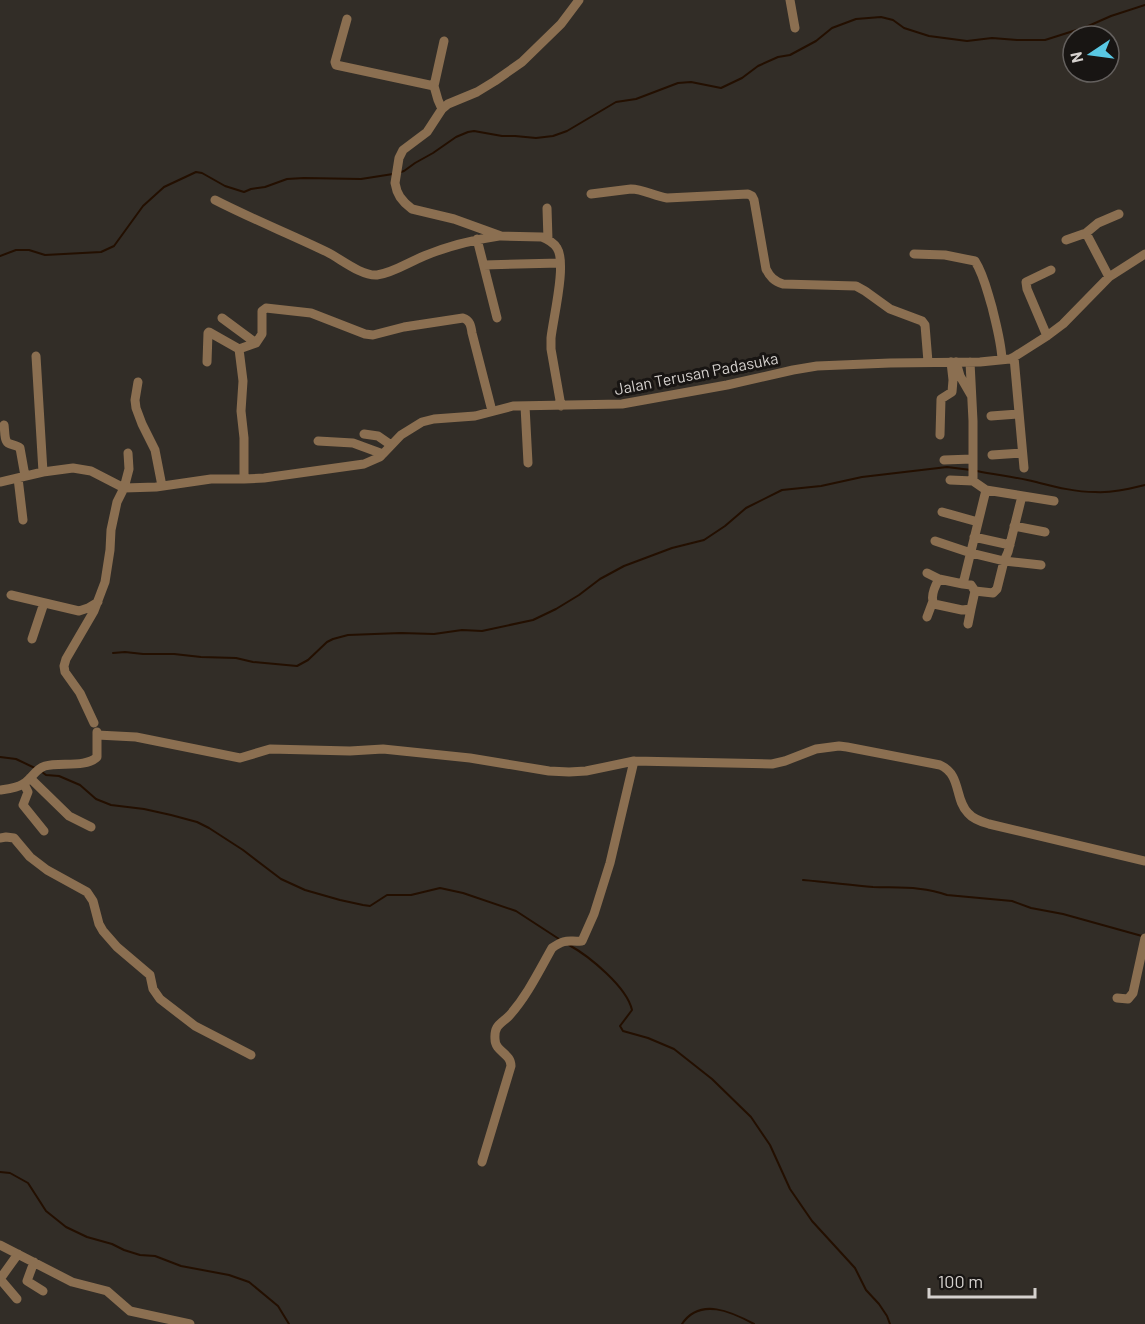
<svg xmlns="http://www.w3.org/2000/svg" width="1145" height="1324" font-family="Barlow,sans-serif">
  <rect width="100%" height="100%" fill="#322d27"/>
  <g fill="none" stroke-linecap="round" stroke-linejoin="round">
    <path stroke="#230f00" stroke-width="2" d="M 398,173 L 404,171 L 415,163 L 433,153 L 456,137 L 468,132 L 474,131 L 502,136 L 515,136 L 536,138 L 553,136 L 567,131 L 616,102 L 636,99 L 678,83 L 691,82 L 721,88 L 742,78 L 758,66 L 778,57 L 790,55 L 816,41 L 832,28 L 856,19 L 881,17 L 893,20 L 904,28 L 929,36 L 967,41 L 992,38 L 1017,40 L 1045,40 L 1086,27 L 1111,16 L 1145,5
      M 0,256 L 16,250 L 29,250 L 45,255 L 101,252 L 114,246 L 143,206 L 164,187 L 196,172 L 202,173 L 225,186 L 244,192 L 251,189 L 265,187 L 287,179 L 304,178 L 361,179 L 393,174
      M 977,471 C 996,475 1017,477 1036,482 C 1056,487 1075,492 1095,492 C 1112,493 1128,489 1145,485
      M 113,653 L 125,652 L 143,654 L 174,654 L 201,657 L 236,658 L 253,662 L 297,666 L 308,660 L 327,642 L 333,639 L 348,635 L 401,633 L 434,634 L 462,630 L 482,631 L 533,620 L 556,609 L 579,595 L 600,579 L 624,566 L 672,548 L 704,540 L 725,526 L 746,508 L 782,490 L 821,486 L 862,477 L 947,467 L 971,470
      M 0,757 L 16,759 L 37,769
      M 42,772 L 46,775 L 59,776 L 80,785 L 96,799 L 111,805 L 144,809 L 171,815 L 197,822 L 209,828 L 243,850 L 281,879 L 305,890 L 340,900 L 363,905 L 370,906 L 387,895 L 411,895 L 440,888 L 463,893 L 516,911 L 559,939
      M 803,880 C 827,882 850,885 873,887 C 897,888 924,886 947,895 L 1012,901 L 1031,908 L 1063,914 L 1142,936
      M 569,945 C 589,956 627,987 632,1010 L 620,1026 L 623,1031 L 648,1038 L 674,1049 L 712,1079 L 751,1117 L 770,1145 L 790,1189 L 812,1221 L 855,1268 L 866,1290 L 879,1304 L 887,1316 L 890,1324
      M 0,1172 L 10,1173 L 28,1183 L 46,1211 L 66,1227 L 87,1237 L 112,1244 L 124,1250 L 140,1255 L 155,1256 L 181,1266 L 229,1275 L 249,1282 L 278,1306 L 289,1324
      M 682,1324 C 700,1297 732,1312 754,1324"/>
    <path stroke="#8b6f51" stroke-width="9" d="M 790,0 L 795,28
      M 347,19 L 335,62 L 336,65 L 434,86 L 438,100 L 442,109
      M 434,86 L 444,41
      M 591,194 L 631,189 C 643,189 654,196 667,198 L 748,194 L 752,196 L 754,200 L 766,269 C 770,277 774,281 783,284 L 856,286 L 865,291 L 890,309 L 922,321 L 925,325 L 928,362
      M 215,200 C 252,219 290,234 327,252 C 341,259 361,276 377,275 C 393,273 409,262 424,256 C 448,246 472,240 499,236
      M 547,208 L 548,240
      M 477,239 L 497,318
      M 1066,240 L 1086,233
      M 914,254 L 945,255 L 975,261 C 984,275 987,291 992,307 C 996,324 1001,341 1002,359
      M 484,265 L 560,263
      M 1109,277 L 1086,233 L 1098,223 L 1119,214
      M 222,318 L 256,343 L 239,349
      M 1047,336 L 1027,289 L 1026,282 L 1051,270
      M 256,343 L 262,334 L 262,311 L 266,308 L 311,313 L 365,334 L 373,335 L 404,327 L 463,318 C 470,320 471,326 472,333 L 492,411
      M 36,356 L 43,472
      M 1014,357 L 1024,468
      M 207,362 L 208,333 L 209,332 L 239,349 L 243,381 L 241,411 L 244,438 L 244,479
      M 956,362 L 960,376 L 971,395
      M 970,362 L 973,421 L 973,481 L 986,490
      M 138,382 L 135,400 L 136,408 L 142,424 L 155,450 L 162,486
      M 525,406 L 528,463
      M 561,406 L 551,349 L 551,338 C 553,319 567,263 557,248 C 554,243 547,239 542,237 L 501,236 L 454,219 L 412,209 L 405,203 L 400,197 L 397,191 L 395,183 L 399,158 L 403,150 L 427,132 L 442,109 L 448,104 L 477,92 L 495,81 L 522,62 L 561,24 L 579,0
      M 991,416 L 1019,414
      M 4,425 C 5,430 4,440 8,443 C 11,445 17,445 20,448 L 25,476
      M 364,434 L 378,436 L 391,445
      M 940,435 L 941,399 L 952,392 L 953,380 L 951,362
      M 318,441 L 353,443 L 383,454
      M 992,455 L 1022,453
      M 944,460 L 972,459
      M 18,478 L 23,520
      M 950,480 L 973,481
      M 0,482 L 43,472 L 73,468 L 91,471 L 124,488 L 156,487 L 211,479 L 244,479 L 264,478 L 364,464 L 380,457 L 401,435 L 422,422 L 434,419 L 475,416 L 513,406 L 622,404 L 727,385 L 793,370 L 817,366 L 890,363 L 980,362 L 1010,359 L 1014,357 L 1047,336 L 1063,324 L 1109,277 L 1145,254
      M 942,512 L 978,522
      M 1014,526 L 1045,532
      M 974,537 L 1010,545
      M 935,541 L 971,553 L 1004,561 L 1041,565
      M 927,573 L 939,579
      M 963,584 L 971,585 L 975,591 L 971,609 L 962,610 L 934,604 C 930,597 935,586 939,579 L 963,584 L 986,490 L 1054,501
      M 975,591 L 993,593 L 997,589 L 1004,561 L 1008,552 L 1022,496
      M 11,595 L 79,611 L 88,608 L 98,602
      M 927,617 L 933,601
      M 968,624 L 971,609
      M 32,639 L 44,603
      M 94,723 L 80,693 L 65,672 L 64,666 L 66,659 L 94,611 L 105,582 L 110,550 L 111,530 L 117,502 L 124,488 L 129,469 L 128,453
      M 97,735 L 136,737 L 240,758 L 270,749 L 350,751 L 383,749 L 470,758 L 549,771 L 569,772 L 586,771 L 634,761 L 772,764 L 785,761 L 816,749 L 839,746 L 847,747 L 940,765 C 962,775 954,799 968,813 C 973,819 982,822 989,824 L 1145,861
      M 30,778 L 69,816 L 91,827
      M 24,784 L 28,792 L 23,805 L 44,831
      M 0,790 C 7,789 17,788 23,784 C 32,779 35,769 45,766 C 60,762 86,768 97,757 L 97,732
      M 0,838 L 6,837 L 14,838 L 30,857 L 47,870 L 87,892 L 93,901 L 99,924 L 103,931 L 117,947 L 150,975 L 153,989 L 160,999 L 195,1026 L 251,1055
      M 1117,998 L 1128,999 L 1133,993 L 1145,938
      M 482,1162 L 511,1066 C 511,1053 495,1052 495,1039 C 494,1025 501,1024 509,1016 C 527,996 539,971 552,948 C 566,938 568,942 582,941 L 594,914 L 610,863 L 634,761
      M 0,1245 L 72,1282 L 107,1291 L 130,1311 L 190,1324
      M 34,1262 L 27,1281 L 43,1291
      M 17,1299 L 0,1279 L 18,1254"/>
  </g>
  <g text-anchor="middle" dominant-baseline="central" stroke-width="6" stroke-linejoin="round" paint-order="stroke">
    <g font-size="16" fill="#d5d1ce" stroke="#181513">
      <text transform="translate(696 373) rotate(-11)">Jalan Terusan Padasuka</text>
    </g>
  </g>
  <g transform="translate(1091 54) rotate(257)"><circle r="28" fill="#181513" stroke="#64605e" stroke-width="1.5"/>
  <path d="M0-4.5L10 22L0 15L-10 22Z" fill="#59c8e4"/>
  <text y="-9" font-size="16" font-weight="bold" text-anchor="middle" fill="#d5d1ce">N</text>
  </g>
  <path d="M929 1288v9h106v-9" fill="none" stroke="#d5d1ce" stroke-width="3"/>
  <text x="938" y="1288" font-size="18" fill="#d5d1ce" stroke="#181513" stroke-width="4.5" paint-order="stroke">100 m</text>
</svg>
